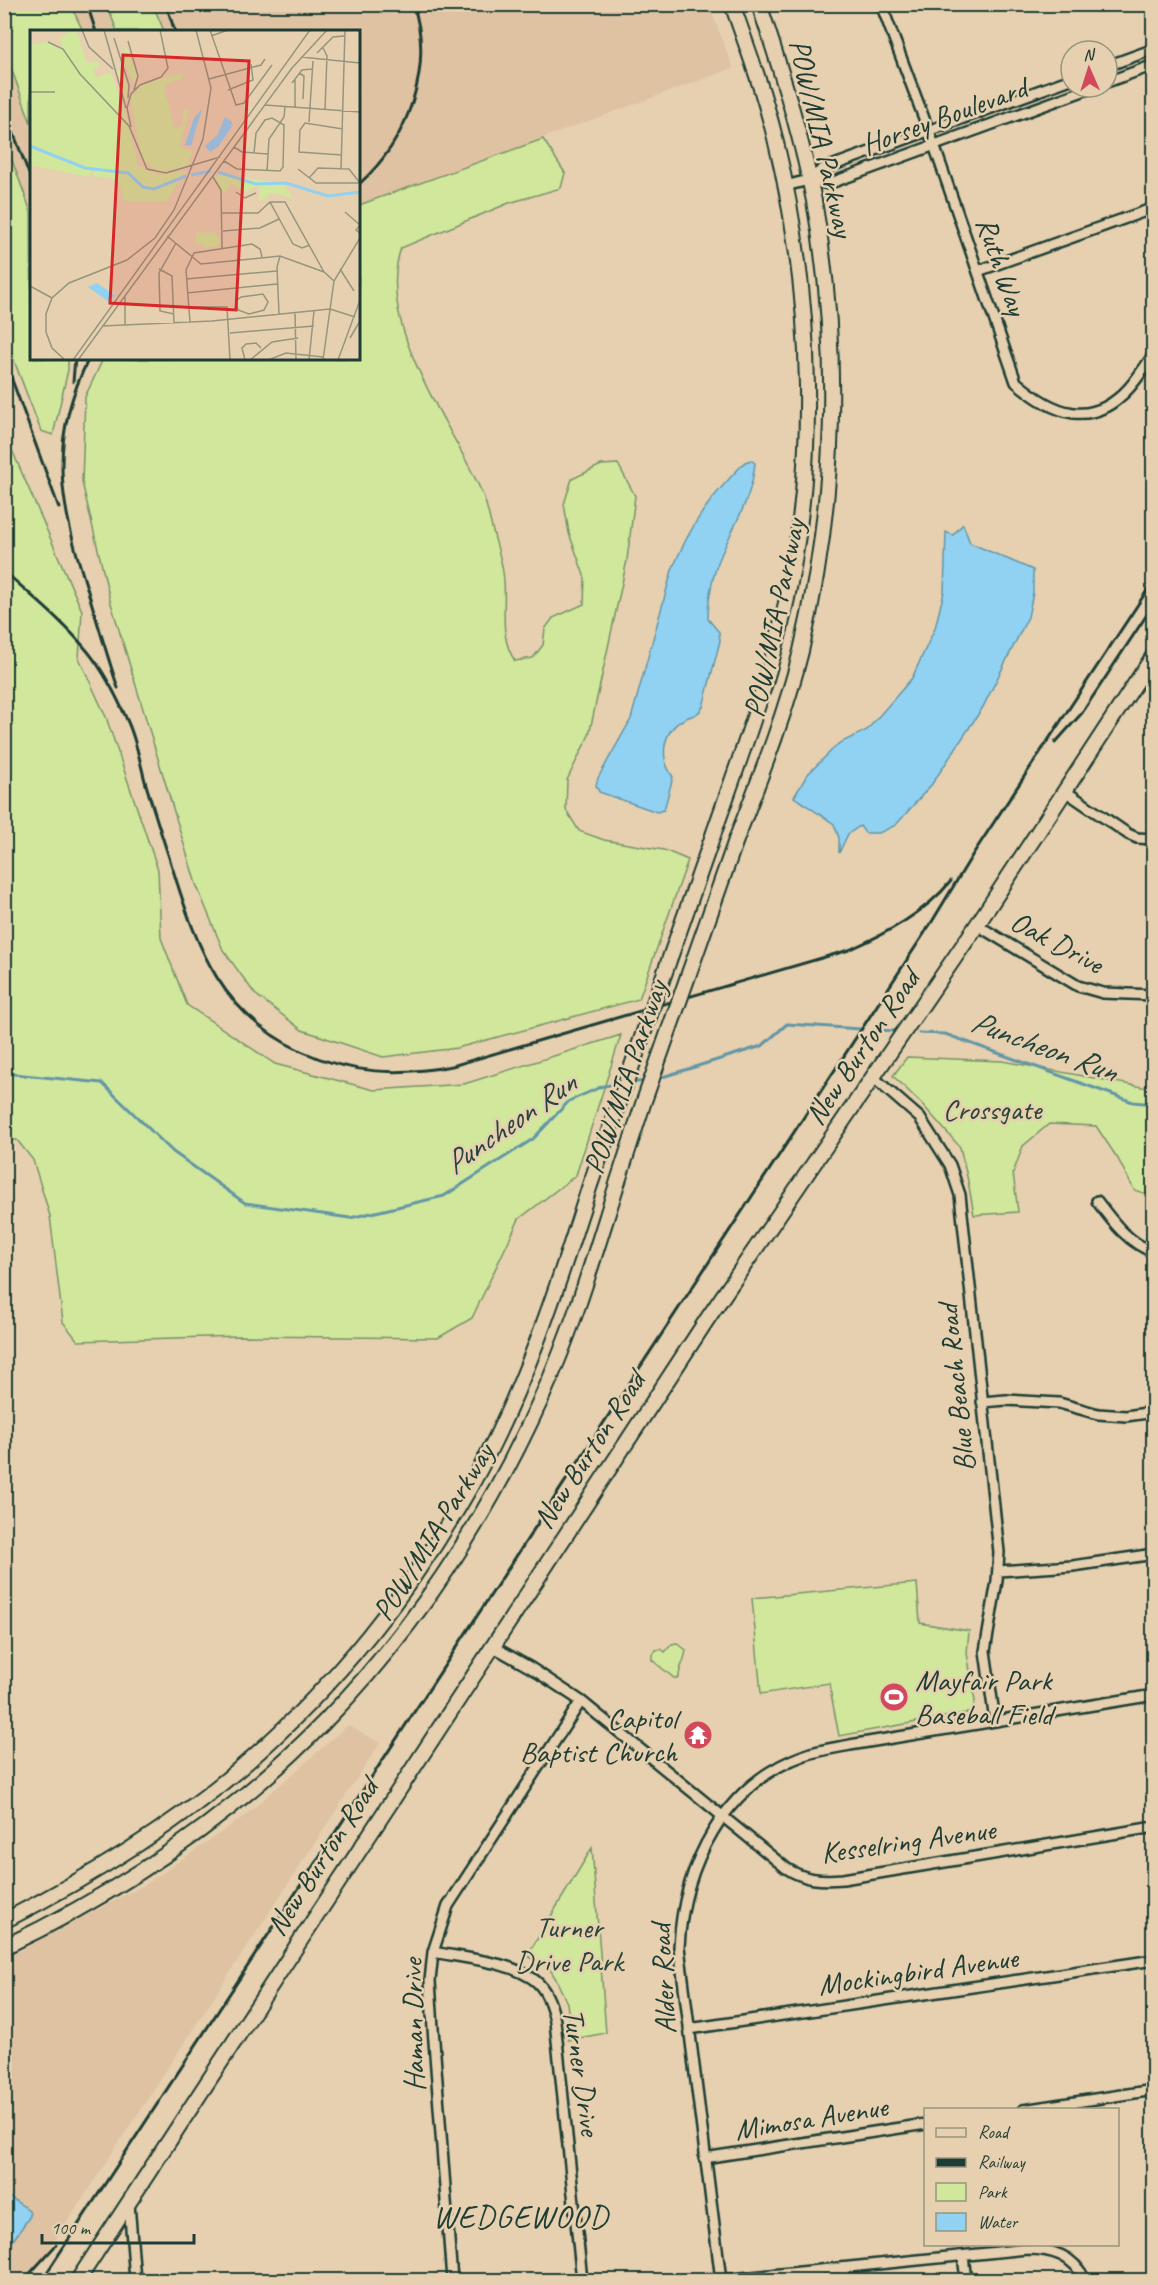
<svg xmlns="http://www.w3.org/2000/svg" width="1158" height="2285" font-family="Caveat,sans-serif">
  <rect width="100%" height="100%" fill="#e6d0af"/>
  <filter id="ink" filterUnits="userSpaceOnUse"><feTurbulence type="fractalNoise" baseFrequency=".0167" numOctaves="2"/><feDisplacementMap in="SourceGraphic" scale="12" xChannelSelector="R" yChannelSelector="G"/><feConvolveMatrix kernelMatrix="1 2 1 2 8 2 1 2 1" color-interpolation-filters="sRGB"/></filter>
  <g filter="url(#ink)">
    <path fill="#dec2a2" d="M 5,5 L 709,5 L 733,68 L 359,205 L 358,32 L 32,32 L 31,329 L 5,340 Z
      M 348,1725 L 380,1743 L 29,2280 L 5,2280 L 4,1959 L 148,1883 L 246,1815 Z"/>
    <path fill="#d0e79c" stroke="#789268" stroke-width="1.5" d="M 5,4 L 65,5 L 72,8 L 83,31 L 32,32 L 31,123 L 5,51 Z
      M 107,5 L 153,5 L 164,31 L 117,31 Z
      M 543,139 L 565,173 L 561,188 L 509,203 L 401,248 C 374,325 452,424 482,493 C 487,504 489,517 492,528 C 496,543 501,558 503,572 C 508,603 497,634 515,661 L 533,658 L 543,645 L 545,629 L 553,618 L 584,604 L 585,578 L 569,533 L 564,504 L 572,479 L 601,465 L 618,464 L 635,496 L 627,560 L 589,735 L 567,780 L 566,810 L 579,831 L 604,840 L 664,850 L 688,860 L 639,999 L 457,1048 L 383,1057 L 302,1030 L 255,994 L 223,950 L 196,884 L 110,600 L 82,482 L 85,397 L 103,359 L 358,358 L 359,205 Z
      M 9,152 L 31,212 L 32,358 L 68,359 L 68,370 L 53,435 L 41,431 L 5,337 L 4,154 Z
      M 5,434 L 82,611 L 79,658 L 106,717 L 158,870 L 161,938 L 187,1005 L 275,1064 L 374,1090 L 464,1084 L 621,1035 L 576,1175 L 519,1219 L 472,1318 L 438,1338 L 239,1336 L 78,1341 L 63,1322 L 50,1216 L 33,1160 L 17,1140 L 5,1140 Z
      M 907,1057 L 1002,1061 L 1153,1089 L 1153,1196 L 1134,1190 L 1118,1159 L 1096,1126 L 1049,1124 L 1023,1146 L 1013,1173 L 1018,1212 L 974,1215 L 968,1181 L 960,1147 L 921,1103 L 893,1076 Z
      M 917,1583 L 920,1623 L 969,1631 L 967,1653 L 975,1701 L 972,1712 L 839,1736 L 829,1683 L 761,1694 L 752,1598 Z
      M 677,1643 L 686,1650 C 685,1661 678,1670 679,1678 L 674,1678 L 652,1660 L 652,1655 L 656,1650 L 661,1649 L 665,1652 L 672,1644 Z
      M 592,1848 L 606,2033 L 568,2040 L 569,2020 L 567,2003 L 556,1979 L 548,1966 L 527,1956 Z"/>
    <path fill="#91d1f2" stroke="#6396a6" stroke-width="1.5" d="M 751,460 L 755,463 C 751,505 729,531 716,568 C 711,584 708,602 708,619 L 719,632 L 720,641 L 703,707 C 696,717 694,714 684,719 C 662,731 659,758 673,777 L 664,810 L 657,812 L 599,792 L 596,785 L 598,778 L 631,719 L 672,570 C 692,522 709,499 745,462 Z
      M 963,524 L 970,543 L 1033,570 L 1033,593 L 1028,617 L 983,707 L 932,784 L 896,825 L 879,833 L 865,833 L 860,826 L 848,834 L 839,853 L 839,838 L 834,824 L 794,797 L 807,775 L 838,744 L 867,730 L 912,678 L 935,628 L 944,592 L 946,532 L 953,535 Z
      M 5,2194 L 29,2210 L 30,2216 L 5,2252 Z"/>
    <g fill="none" stroke-linecap="round" stroke-linejoin="round">
      <path stroke="#6396a6" stroke-width="3" d="M 875,1030 L 899,1031
        M 919,1033 L 945,1034 L 1133,1102 L 1154,1104
        M 4,1073 L 102,1083 L 173,1152 L 245,1203 L 350,1218 L 444,1196 L 533,1139 L 569,1101 L 603,1086 L 620,1084
        M 656,1079 L 762,1046 L 787,1024 L 860,1029
        M 629,1083 L 646,1081"/>
      <g stroke="#1f3d34" stroke-width="14">
        <path id="street" d="M 881,4 L 934,145 L 1016,382 C 1053,414 1091,430 1129,388 C 1138,378 1146,365 1154,354
          M 1107,66 L 1154,49
          M 1107,82 L 1154,65
          M 809,180 L 828,184 L 1094,87
          M 785,186 L 809,180 L 823,169 L 1071,79
          M 978,271 L 1154,208
          M 1065,791 L 1128,834 L 1137,838 L 1154,839
          M 977,925 L 1078,986 L 1103,993 L 1154,995
          M 874,1078 L 920,1118 L 950,1165 L 960,1195 L 999,1552 L 997,1581 L 985,1651 L 995,1721
          M 1097,1201 C 1112,1221 1129,1244 1154,1252
          M 982,1402 L 1006,1400 L 1059,1403 L 1098,1414 L 1126,1416 L 1154,1412
          M 998,1571 L 1073,1566 L 1154,1554
          M 492,1646 L 531,1668 L 581,1701 L 786,1868 C 804,1880 822,1881 843,1879 L 1154,1827
          M 433,1952 C 463,1958 516,1962 538,1983 C 548,1993 552,2007 555,2021 L 582,2280
          M 689,2029 L 1154,1960
          M 1023,2110 L 1154,2090
          M 704,2158 L 926,2124
          M 129,2203 L 135,2280
          M 963,2256 L 966,2280
          M 843,2268 L 844,2280
          M 452,2280 L 433,2028 L 430,1981 L 433,1952 L 448,1906 L 581,1701
          M 721,2280 L 679,1947 C 683,1866 724,1783 805,1755 C 819,1750 835,1748 850,1745 L 1154,1695
          M 721,2280 L 1027,2249 C 1053,2249 1074,2256 1085,2280"/>
      </g>
      <g stroke="#1f3d34" stroke-width="18">
        <path id="secondary" d="M 736,840 C 760,778 785,716 801,651 C 836,504 841,350 814,201 C 801,134 781,69 759,4
          M 710,844 C 734,774 761,704 779,633 C 820,471 814,299 775,138 C 764,93 748,49 732,4
          M 4,1921 C 90,1877 173,1827 245,1764 C 334,1687 411,1591 469,1489 C 523,1394 557,1289 590,1185
          M 4,1947 C 255,1828 428,1649 542,1397 C 574,1327 595,1253 618,1181
          M 78,2280 L 708,1318 L 977,925 L 1154,655"/>
      </g>
      <use href="#street" stroke="#e6d0af" stroke-width="9"/>
      <use href="#secondary" stroke="#e6d0af" stroke-width="14"/>
      <path stroke="#1f3d34" stroke-width="3" d="M 87,4 L 96,32
        M 166,4 L 175,32
        M 4,108 L 32,182
        M 358,185 C 407,142 435,68 413,4
        M 4,358 L 59,508
        M 89,358 C 47,442 60,503 87,588 C 97,621 107,655 118,688
        M 73,382 L 75,358
        M 4,571 C 33,597 65,623 89,653 C 105,673 117,697 127,720 C 136,739 140,762 145,781 C 154,812 164,842 174,873 C 198,950 222,1015 301,1051 C 350,1074 399,1076 452,1066 L 849,950 C 885,934 925,913 951,881
        M 1055,743 L 1082,713 L 1154,604
        M 24,2280 L 56,2245
        M 42,2280 L 933,920 L 973,854 L 1154,580"/>
      <g stroke="#1f3d34" stroke-width="18" stroke-linecap="butt">
        <path id="secondary-bridge" d="M 618,1181 L 644,1101 L 736,840
          M 590,1185 L 710,844"/>
      </g>
      <use href="#secondary-bridge" stroke="#e6d0af" stroke-width="14"/>
    </g>
  </g>
  <defs>
    <g id="stadium-disc" transform="scale(1.5)"><circle r="9.5" fill="#d1495b" stroke="#e6d0af"/><path d="M0-5a6.5 5 0 1 0 0 10a6.5 5 0 1 0 0-10ZM-3.5-1.8h7v3.6h-7Z" fill="#fff"/></g>
    <g id="temple-disc" transform="scale(1.5)"><circle r="9.5" fill="#d1495b" stroke="#e6d0af"/><path d="M0-6L5-2H3V0L6.5 2.5H4V6H1.5V3h-3V6H-4V2.5H-6.5L-3 0V-2H-5Z" fill="#fff"/></g>
  </defs>
  <g fill-rule="evenodd">
    <use href="#stadium-disc" x="894" y="1697"/>
    <use href="#temple-disc" x="698" y="1735"/>
  </g>
  <g text-anchor="middle" dominant-baseline="central" stroke-width="5" stroke-linejoin="round" paint-order="stroke">
    <g font-size="30" fill="#1f3d34" stroke="#e6d0af">
      <text transform="translate(944 116) rotate(-20)">Horsey Boulevard</text>
      <text transform="translate(822 138) rotate(77)">POW/MIA Parkway</text>
      <text transform="translate(1002 266) rotate(71)">Ruth Way</text>
      <text transform="translate(774 618) rotate(-78)">POW/MIA Parkway</text>
      <text transform="translate(1057 942) rotate(28)">Oak Drive</text>
      <text transform="translate(862 1047) rotate(-56)">New Burton Road</text>
      <text transform="translate(625 1077) rotate(-71)">POW/MIA Parkway</text>
      <text transform="translate(956 1388) rotate(-96)">Blue Beach Road</text>
      <text transform="translate(589 1450) rotate(-57)">New Burton Road</text>
      <text transform="translate(433 1532) rotate(-58)">POW/MIA Parkway</text>
      <text transform="translate(908 1841) rotate(-8)">Kesselring Avenue</text>
      <text transform="translate(322 1857) rotate(-57)">New Burton Road</text>
      <text transform="translate(918 1971) rotate(-8)">Mockingbird Avenue</text>
      <text transform="translate(663 1979) rotate(-93)">Alder Road</text>
      <text transform="translate(413 2025) rotate(-91)">Haman Drive</text>
      <text transform="translate(582 2072) rotate(82)">Turner Drive</text>
      <text transform="translate(811 2118) rotate(-9)">Mimosa Avenue</text>
    </g>
    <g font-size="30" fill="#284639" stroke="#e6d0af">
      <text x="992" y="1109">Crossgate</text>
      <text x="569" y="1927">Turner<tspan x="569" dy="34">Drive Park</tspan></text>
    </g>
    <g font-size="30" fill="#1f3d34" stroke="#e6d0af" text-anchor="start">
      <text x="915" y="1680">Mayfair Park<tspan x="915" dy="34">Baseball Field</tspan></text>
      <text x="677" y="1718" text-anchor="end">Capitol<tspan x="677" dy="34">Baptist Church</tspan></text>
    </g>
    <g font-size="32" font-style="italic" fill="#25443e" stroke="#e6d0af">
      <text transform="translate(1044 1046) rotate(20)">Puncheon Run</text>
      <text transform="translate(510 1123) rotate(-35)">Puncheon Run</text>
    </g>
    <g font-size="32" letter-spacing="1.5" fill="#1f3d34" stroke="#e6d0af">
      <text x="521" y="2216">WEDGEWOOD</text>
    </g>
  </g>
  <g transform="translate(30 30)">
    <rect width="330" height="330" fill="#e6d0af"/>
    <path d="M 42,0 L 46,0 L 57,33 L 68,31 L 69,36 L 63,40 L 66,47 L 81,43 L 98,91 L 108,135 L 128,145 L 155,141 L 137,171 L 94,171 L 88,149 L 63,146 L 66,135 L 59,147 L 0,135 L 0,15 L 15,12 L 33,18 L 30,8 ZM 96,16 L 107,46 L 103,53 L 93,29 ZM 86,40 L 93,41 L 98,60 L 96,72 ZM 151,43 L 153,48 L 135,54 L 135,61 L 145,99 L 153,94 L 153,80 L 159,80 L 150,116 L 163,122 L 157,137 L 129,142 L 112,129 L 100,68 L 111,55 ZM 189,145 L 252,153 L 263,168 L 243,163 L 236,166 L 238,172 L 234,168 L 229,171 L 229,156 L 213,162 L 201,153 L 197,162 L 192,162 L 184,147 ZM 184,202 L 189,208 L 189,216 L 174,218 L 174,213 L 166,213 L 166,203 Z" fill="#d0e79c"/>
    <path d="M 172,79 L 161,116 L 155,115 L 164,88 ZM 195,87 L 202,92 L 201,98 L 188,117 L 180,122 L 175,116 L 188,104 ZM 67,253 L 84,265 L 79,272 L 58,257 Z" fill="#91d1f2"/>
    <path fill="none" stroke="#91d1f2" stroke-width="3" d="M 0,116 L 55,138 L 98,143 L 113,157 L 124,159 L 156,146M 188,142 L 226,154 L 256,153 L 298,166 L 330,162M 161,145 L 181,141"/>
    <path fill="none" stroke="#96957e" stroke-width="1.5" d="M 52,0 L 59,17 L 83,39M 74,0 L 96,78M 180,0 L 206,75 L 214,73 L 242,35M 181,6 L 198,0M 84,8 L 99,55 L 98,68M 98,11 L 108,46 L 104,60M 18,12 L 33,19 L 50,44 L 99,96 L 117,139 L 136,143 L 190,127M 293,18 L 297,26 L 295,80M 287,23 L 303,7 L 314,6M 271,27 L 330,33M 269,43 L 274,46 L 273,69M 179,49 L 231,35 L 235,29M 262,53 L 272,40 L 282,39M 198,60 L 223,50 L 221,34M 0,62 L 25,62M 235,75 L 330,82M 265,78 L 265,49M 279,92 L 283,31M 101,97 L 97,78 L 101,64 L 110,55 L 131,47 L 138,38 L 130,0M 204,117 L 212,122 L 238,124M 312,125 L 269,122 L 270,100 L 275,93 L 313,99M 194,131 L 207,139 L 250,141 L 253,137 L 254,95 L 242,88 L 235,90 L 226,103 L 224,123M 268,139 L 286,153 L 330,153M 311,139 L 315,0M 237,141 L 239,109 L 254,87 L 255,77M 183,147 L 191,160 L 192,218M 279,148 L 288,138 L 319,139 L 330,153M 206,162 L 215,168 L 226,163M 240,172 L 263,214 L 272,218 L 280,215M 315,182 L 330,195 L 326,200 L 330,203M 192,183 L 228,183 L 240,172 L 255,172 L 294,242M 193,201 L 230,198 L 249,189M 137,206 L 171,234 L 250,226 L 294,242 L 304,251M 129,239 L 142,246 L 144,293M 310,239 L 324,261M 156,249 L 247,241M 0,256 L 22,268M 157,263 L 247,254M 233,264 L 238,272 L 234,280 L 219,284 L 208,280 L 206,271 L 211,267 ZM 95,267 L 95,295M 159,277 L 197,277 L 200,330M 300,279 L 325,287M 265,282 L 266,330M 144,284 L 130,281 L 129,243 L 146,213M 249,284 L 247,237 L 250,226M 160,292 L 156,240 L 164,223 L 222,214 L 230,219 L 232,227M 72,296 L 182,291 L 300,279M 200,303 L 284,296M 320,308 L 330,291M 35,330 L 22,318 L 16,302 L 16,284 L 22,268 L 39,253 L 97,230 L 125,208 L 144,180 L 173,109 L 181,58 L 166,0M 43,330 L 280,0M 48,330 L 262,38 L 297,0M 215,330 L 212,318 L 216,314 L 226,313 L 231,318M 220,330 L 242,312 L 268,308M 238,330 L 256,323 L 293,327M 279,330 L 284,281M 293,330 L 304,251 L 330,208M 308,330 L 330,270"/>
    <path fill="#d62828" fill-opacity="0.15" stroke="#d62828" stroke-width="3" d="M 93,25 L 219,31 L 206,280 L 80,273 Z"/>
    <rect width="330" height="330" fill="none" stroke="#1f3d34" stroke-width="3"/>
  </g>
  <rect width="1158" height="2285" fill="none" stroke="#e6d0af" stroke-width="24"/>
  <rect x="12" y="12" width="1134" height="2261" fill="none" stroke="#1f3d34" stroke-width="2" filter="url(#ink)"/>
  <rect x="924" y="2108" width="195" height="138" fill="#e6d0af" stroke="#96957e" stroke-width="1.5"/>
  <rect x="936" y="2128" width="30" height="9" fill="#e6d0af" stroke="#96957e" stroke-width="1.5"/>
  <text x="978" y="2138" font-size="18" fill="#1f3d34">Road</text>
  <rect x="936" y="2158" width="30" height="9" fill="#1f3d34" stroke="#96957e" stroke-width="1.5"/>
  <text x="978" y="2168" font-size="18" fill="#1f3d34">Railway</text>
  <rect x="936" y="2183" width="30" height="18" fill="#d0e79c" stroke="#96957e" stroke-width="1.5"/>
  <text x="978" y="2198" font-size="18" fill="#1f3d34">Park</text>
  <rect x="936" y="2213" width="30" height="18" fill="#91d1f2" stroke="#96957e" stroke-width="1.5"/>
  <text x="978" y="2228" font-size="18" fill="#1f3d34">Water</text>
  <g transform="translate(1089 69) rotate(357)"><circle r="28" fill="#e6d0af" stroke="#96957e" stroke-width="1.5"/>
  <path d="M0-4.5L10 22L0 15L-10 22Z" fill="#d1495b"/>
  <text y="-9" font-size="16" font-weight="bold" text-anchor="middle" fill="#1f3d34">N</text>
  </g>
  <path d="M42 2234v9h152v-9" fill="none" stroke="#1f3d34" stroke-width="3"/>
  <text x="51" y="2234" font-size="18" fill="#1f3d34" stroke="#e6d0af" stroke-width="4.5" paint-order="stroke">100 m</text>
</svg>
